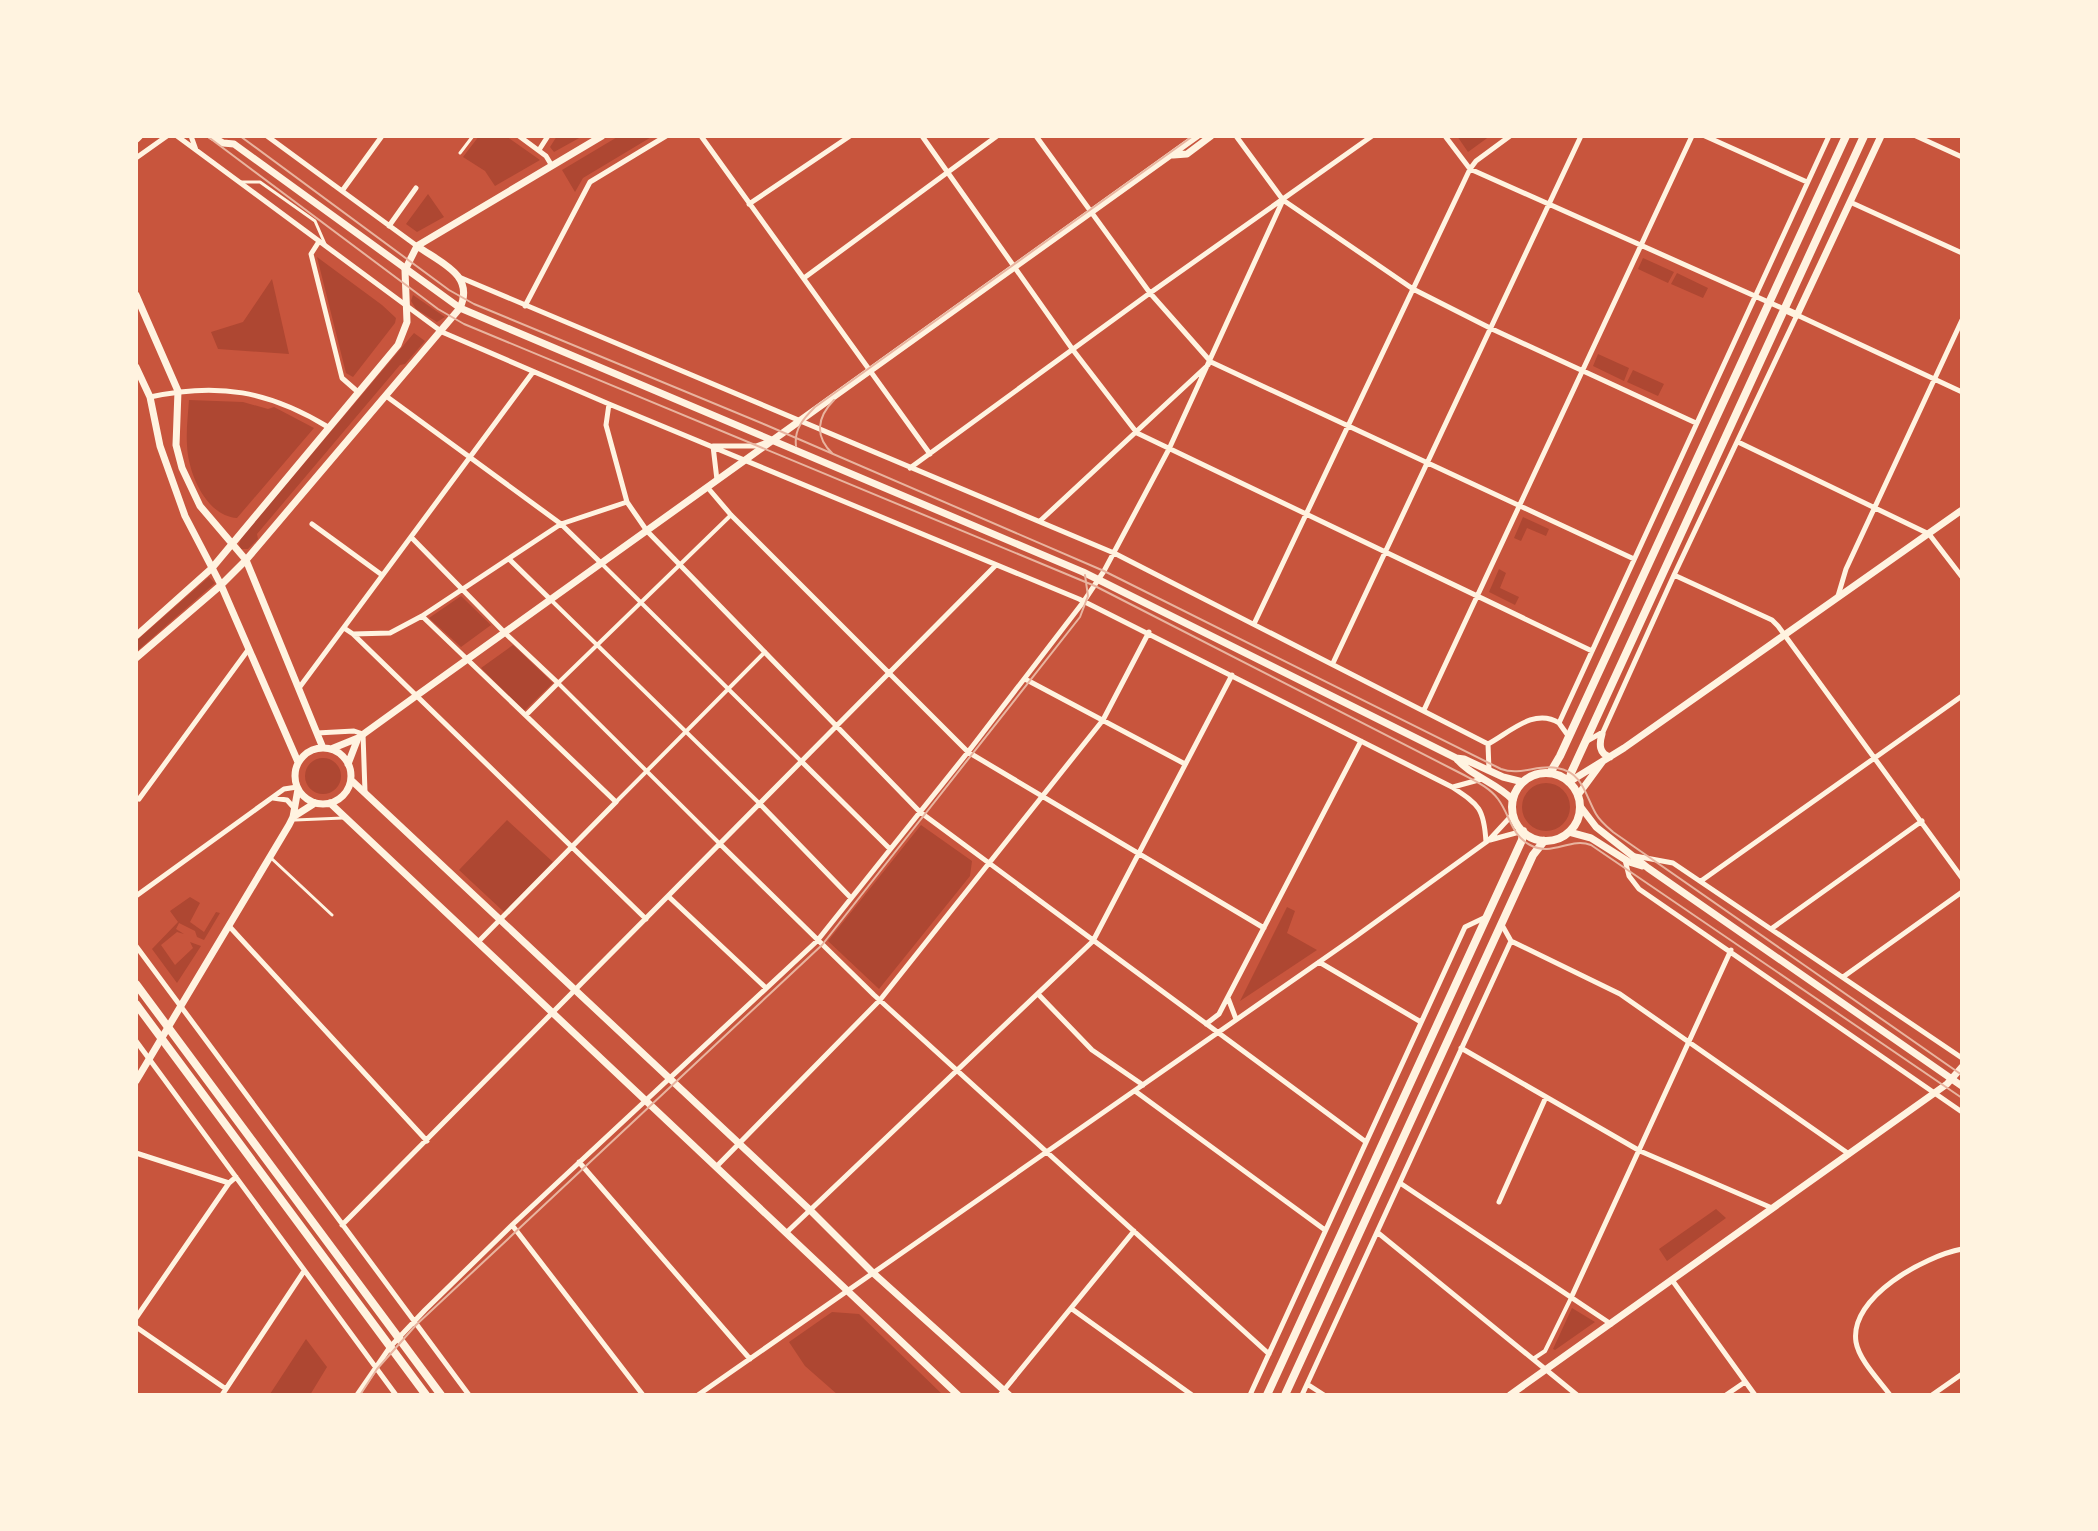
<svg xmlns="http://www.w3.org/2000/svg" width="2098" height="1531" font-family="Montserrat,sans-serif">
  <rect width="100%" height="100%" fill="#c8553d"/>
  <path fill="#ae4732" d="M 479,136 L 506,136 L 540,160 L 495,186 L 485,171 L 463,157 Z
    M 557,136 L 581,136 L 581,137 L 554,152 L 550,147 Z
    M 619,136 L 653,136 L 583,178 L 575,192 L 562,170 Z
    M 1457,136 L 1490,136 L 1468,152 Z
    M 428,194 L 444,217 L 417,232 L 406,224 Z
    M 317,257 L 382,305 L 396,318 L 395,323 L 353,377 L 346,373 Z
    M 1643,258 L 1674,272 L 1668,283 L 1638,269 Z
    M 1677,273 L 1708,288 L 1703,298 L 1671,284 Z
    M 272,279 L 289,354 L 218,349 L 211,332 L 243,322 Z
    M 413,295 L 445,317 L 437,322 L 416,309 L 411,301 Z
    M 414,333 L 425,341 L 405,364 L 400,365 L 257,534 L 258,539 L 248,549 L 241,549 L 239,545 L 241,538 Z
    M 1598,354 L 1629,368 L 1624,381 L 1593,366 Z
    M 1633,370 L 1664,384 L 1658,396 L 1627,382 Z
    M 189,400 L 243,402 L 268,409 L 274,407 L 314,428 L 237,518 C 206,516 188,473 187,445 C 186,430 188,415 189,400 Z
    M 1523,517 L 1549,529 L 1546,536 L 1527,528 L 1521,541 L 1514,538 Z
    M 1499,569 L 1506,573 L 1500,588 L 1519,597 L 1515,605 L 1489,592 Z
    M 209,577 L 215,583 L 136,652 L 136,641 Z
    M 461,596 L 491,625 L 461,647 L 429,618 Z
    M 513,645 L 553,683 L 524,711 L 481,668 Z
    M305 776a18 18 0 1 1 36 0a18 18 0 1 1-36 0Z
    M1522 807a24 24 0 1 1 48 0a24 24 0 1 1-48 0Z
    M 507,820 L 553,862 L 504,912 L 459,870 Z
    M 921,825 L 972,861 L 970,876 L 879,989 L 828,941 Z
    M 190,897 L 200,903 L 190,922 L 204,932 L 216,912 L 220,913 L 204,940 L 197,937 L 195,931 L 179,923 L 176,929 L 184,934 L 177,932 L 161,945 L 175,965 L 193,948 L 190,942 L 201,946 L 177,983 L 152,949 L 178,922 L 170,911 Z
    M 1287,907 L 1295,911 L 1287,933 L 1317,950 L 1240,1001 Z
    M 1716,1209 L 1726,1218 L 1667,1261 L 1659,1249 Z
    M 1572,1308 L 1595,1322 L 1555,1350 L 1553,1349 Z
    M 832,1312 L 859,1314 L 943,1395 L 838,1395 L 805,1366 L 789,1342 Z
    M 306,1339 L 327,1367 L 310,1395 L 270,1394 Z"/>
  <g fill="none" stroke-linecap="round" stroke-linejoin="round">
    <path stroke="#fff3e0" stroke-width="3" d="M 460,153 L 473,136
      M 240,182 L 260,182 L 315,221 L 325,244
      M 295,820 L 343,818
      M 270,857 L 332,915"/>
    <path stroke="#fff3e0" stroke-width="4" d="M 602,564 L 802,762
      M 551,600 L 760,804
      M 616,802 L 765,652
      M 720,844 L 558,683 L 731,515
      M 1533,1359 L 1545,1351 L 1571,1298"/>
    <path stroke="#fff3e0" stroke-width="5" d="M 177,136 L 442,332 L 609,404 L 1079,599 L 1452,787 C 1479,805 1484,808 1486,842
      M 191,136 L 196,150
      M 267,136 L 417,246
      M 519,136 L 546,156 L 552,166
      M 701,136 L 930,454
      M 922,136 L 1073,350 L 1137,433 L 1592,651
      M 1036,136 L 1150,293 L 1211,362 L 1634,559
      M 1236,136 L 1283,200 L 1413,289 L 1492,329 L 1696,423
      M 1445,136 L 1470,169 L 1784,309
      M 1705,136 L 1807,182
      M 1916,136 L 1962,157
      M 539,150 L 548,136
      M 136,158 L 167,136
      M 342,191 L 382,136
      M 1850,202 L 1962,253
      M 749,204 L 850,136
      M 389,226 L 416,188
      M 318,243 L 311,254 L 342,378 L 358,392
      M 459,277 L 1114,553 L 1488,744
      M 804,278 L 997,136
      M 525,306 L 590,182 L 666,136
      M 386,396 L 561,524 L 602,564
      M 150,397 C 218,382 269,391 328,427
      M 609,404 L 606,425 L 627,502 L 647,531 L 920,812 L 1366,1142
      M 1738,442 L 1929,534 L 1962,577
      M 910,468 L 1150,293 L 1372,136
      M 717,480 L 713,446 L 756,446 L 767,442
      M 708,488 L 731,515 L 968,752 L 1264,928
      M 1040,521 L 1208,365
      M 312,524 L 382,575
      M 411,537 L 505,633 L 558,683 L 526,715
      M 509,559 L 551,600
      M 1674,575 L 1772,620 L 1778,626 L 1962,878
      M 1838,596 L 1846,569 L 1962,320
      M 1254,624 L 1470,169 L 1476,161 L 1510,136
      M 344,628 L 353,634 L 646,919
      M 353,634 L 390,633 L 422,616
      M 1333,663 L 1581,136
      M 1025,679 L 1185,764
      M 299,688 L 533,372
      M 1424,710 L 1692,136
      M 1559,723 L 1829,136
      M 1559,723 L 1569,737
      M 317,733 L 354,731 L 363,734 L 365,792
      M 1587,741 L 1603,732 L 1674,575 L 1797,315 L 1962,392
      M 1488,744 C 1509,733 1534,707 1559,723
      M 1488,744 L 1489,770
      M 802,762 L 890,849
      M 1453,787 L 1482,779
      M 273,798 L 287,800 L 295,809
      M 139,799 L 248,650
      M 760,804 L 851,898
      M 1490,840 L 1523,831
      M 720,844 L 874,995 L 1269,1354
      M 1635,856 L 1673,863 L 1962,1058
      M 1625,860 L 1629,876 L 1639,889 L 1962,1112
      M 1701,881 L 1962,696
      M 136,896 L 266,802 L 284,789 L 297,787
      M 668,896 L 766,988
      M 1502,925 L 1511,941 L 1620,994 L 1849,1154
      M 229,926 L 427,1141
      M 1771,929 L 1922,821
      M 479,941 L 616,802 L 422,616 L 561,524 L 627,502
      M 136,946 L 469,1395
      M 1319,962 L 1421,1022
      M 1843,977 L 1962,892
      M 1038,994 L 1092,1050 L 1143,1085
      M 1228,998 L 1236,1019
      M 1206,1024 L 1219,1014 L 1361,741
      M 136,1041 L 396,1395
      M 1461,1048 L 1640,1151 L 1772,1208
      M 1135,1091 L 1325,1230
      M 136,1153 L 229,1183
      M 579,1162 L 750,1359
      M 716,1167 L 880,1000 L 1103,720 L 1149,632
      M 1400,1183 L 1611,1324
      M 1499,1202 L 1546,1097
      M 342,1225 L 996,565
      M 512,1225 L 643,1395
      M 1377,1232 L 1577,1395
      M 786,1233 L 1093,941 L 1232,675
      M 1672,1280 L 1755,1395
      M 1571,1298 L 1731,950
      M 1072,1309 L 1192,1395
      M 136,1318 L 229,1183 L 236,1177
      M 136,1327 L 226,1389
      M 1307,1384 L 1324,1395
      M 222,1395 L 304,1271
      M 357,1395 L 390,1347 L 425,1310 L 512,1225 L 817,941 L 968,752 L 1084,601 L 1104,571 L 1169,449 L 1283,200
      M 698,1395 L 1355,937 L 1489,840 L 1513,814
      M 1000,1395 L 1134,1231
      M 1250,1395 L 1465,927 L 1486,917
      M 1302,1395 L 1511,941
      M 1726,1395 L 1745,1382
      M 1890,1395 C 1879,1380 1859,1360 1856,1342 C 1849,1297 1925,1256 1962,1249
      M 1932,1395 L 1962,1374"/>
    <path stroke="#fff3e0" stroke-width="7" d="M 1173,155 L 1187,154 L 1211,136
      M 136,295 L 178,391 L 176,445 L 182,468 L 200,506 L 246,560 L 323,748
      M 1784,309 L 1797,315 L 1881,136
      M 136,367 L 150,397 L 160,446 L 185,516 L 221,585 L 298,762
      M 136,636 L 212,568 L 398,345 L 407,322 L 405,270 L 417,246 L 602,136
      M 136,658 L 221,585 L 246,560 L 460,308 C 475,275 441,263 417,246
      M 1602,734 C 1599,744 1599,754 1610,757
      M295 776a28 28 0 1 1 56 0a28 28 0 1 1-56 0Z
      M 331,749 L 358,738 L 416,696 L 1197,136
      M 348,764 L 358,738
      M 351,780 L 810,1210 L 872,1272 L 1009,1395
      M 1569,782 L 1624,748 L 1962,510
      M 1578,795 L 1603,761
      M 330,803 L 958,1395
      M 293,817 L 315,803
      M 136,1081 L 289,825 L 293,817 L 298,789
      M 1510,1395 L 1947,1084 L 1962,1067"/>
    <path stroke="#fff3e0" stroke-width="7" d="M 211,136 L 223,143 L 234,144 L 460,308 L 1083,572 L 1456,758 L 1464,759 L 1503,777 L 1523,782
      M 1456,758 C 1469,775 1497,783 1513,800
      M 1580,806 L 1596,827 L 1648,868 L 1962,1086
      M 1569,832 L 1591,838 L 1629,862 L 1642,866"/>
    <path stroke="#fff3e0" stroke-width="8" d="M 136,139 L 139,136
      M 1550,773 L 1560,756 L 1846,136
      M1512 807a34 34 0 1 1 68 0a34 34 0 1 1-68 0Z
      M 1569,782 L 1571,773 L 1864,136
      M 136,984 L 441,1395
      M 136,1004 L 426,1395
      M 1267,1395 L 1522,840 L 1523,831
      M 1285,1395 L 1533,855 L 1544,841"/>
    <path stroke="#e9b49f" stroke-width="2" d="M 207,136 L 438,309 L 464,324 L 1095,586 L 1462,774 C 1475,781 1489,787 1498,799 C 1510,815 1511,835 1530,845 C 1552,857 1570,837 1591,845 L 1962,1098
      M 240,136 L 449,290 L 474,304 L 766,425 L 1104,571 L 1501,769 C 1521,776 1538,764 1557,768 C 1583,772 1585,795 1596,814 C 1600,821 1606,826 1613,832 L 1962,1075
      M 796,446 C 794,429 803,419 815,407 L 1193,136
      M 833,454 C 814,437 817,417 834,400
      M 360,1395 L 377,1369 L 416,1325 L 822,945 L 1080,617 L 1088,596 L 1085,575"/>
  </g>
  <rect width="2098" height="1531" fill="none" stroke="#fff3e0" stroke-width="276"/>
</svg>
